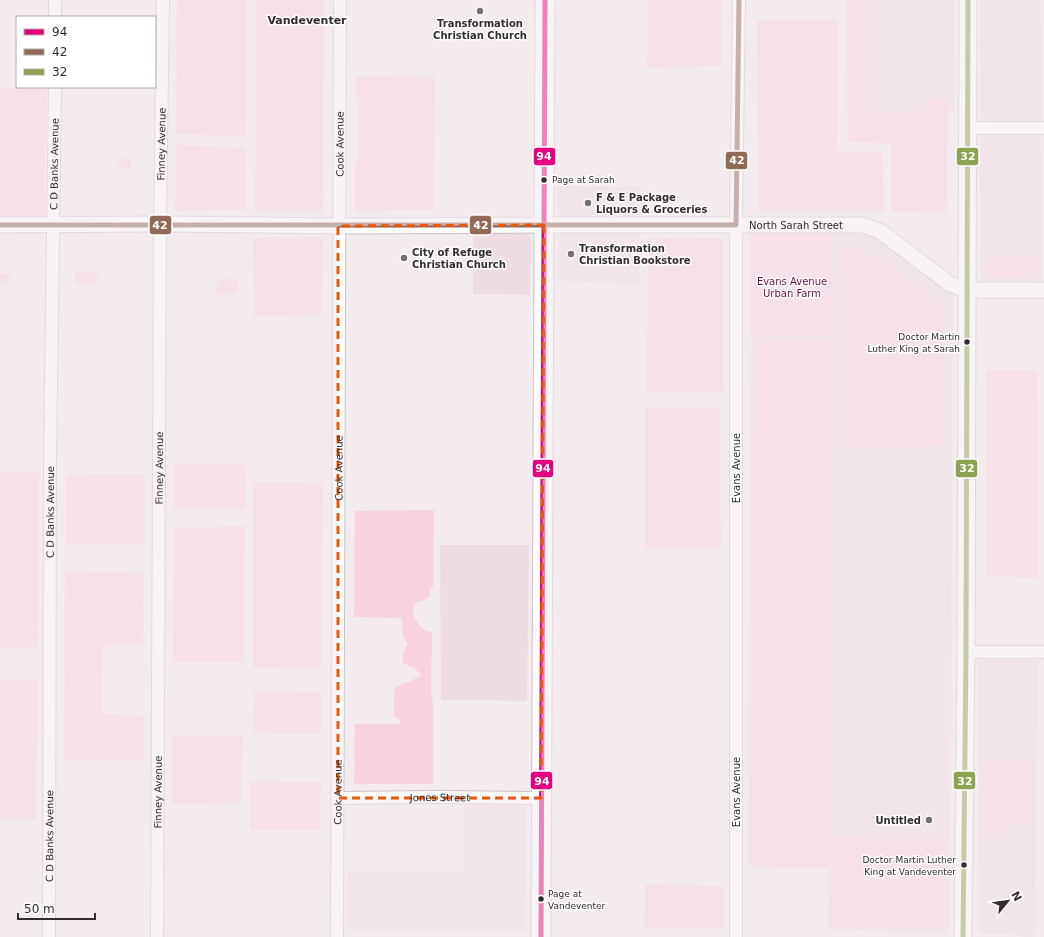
<svg xmlns="http://www.w3.org/2000/svg" width="1044" height="937" font-family="'DejaVu Sans',sans-serif">
  <rect width="100%" height="100%" fill="#f4ebef"/>
  <path fill="#eddde3" d="M 846,0 L 954,0 L 954,110 L 845,111 Z
    M 980,0 L 1043,0 L 1041,122 L 986,121 L 982,119 L 980,116 Z
    M 984,136 L 1041,136 L 1042,282 L 984,281 L 980,277 L 980,141 L 981,138 Z
    M 558,186 L 640,187 L 639,216 L 563,216 L 559,214 L 558,211 Z
    M 473,233 L 526,233 L 529,235 L 531,239 L 530,295 L 473,294 Z
    M 567,233 L 639,233 L 640,284 L 558,281 L 559,238 L 561,234 Z
    M 832,233 L 858,233 L 872,236 L 879,239 L 950,292 L 953,298 L 950,925 L 947,931 L 942,933 L 828,929 L 829,868 L 748,867 L 751,336 L 833,336 Z
    M 440,545 L 529,545 L 527,701 L 441,700 Z
    M 984,660 L 1038,660 L 1035,937 L 1024,937 L 1011,934 L 984,934 L 979,930 L 978,665 L 979,661 Z
    M 464,805 L 524,806 L 526,808 L 525,930 L 521,931 L 353,931 L 350,930 L 348,925 L 348,872 L 464,871 Z"/>
  <path fill="#f9d2e2" d="M 177,0 L 247,0 L 246,136 L 176,134 Z
    M 256,0 L 324,0 L 323,211 L 255,211 Z
    M 648,0 L 722,0 L 721,66 L 647,68 Z
    M 849,0 L 869,0 L 868,111 L 925,111 L 925,99 L 948,99 L 947,213 L 891,212 L 891,143 L 848,142 Z
    M 757,20 L 838,20 L 837,151 L 882,152 L 885,211 L 758,211 Z
    M 356,76 L 435,77 L 434,210 L 355,211 L 355,163 L 359,158 L 359,99 L 356,98 Z
    M 0,88 L 47,89 L 45,196 C 47,205 51,212 41,217 L 30,215 L 0,215 Z
    M 176,145 L 246,148 L 246,210 L 175,211 Z
    M 125,157 L 131,159 L 131,168 L 119,168 L 119,161 Z
    M 753,233 L 832,233 L 834,336 L 751,336 L 750,237 Z
    M 323,237 L 322,315 L 254,316 L 253,238 Z
    M 649,237 L 723,238 L 723,391 L 646,392 Z
    M 839,245 L 889,262 L 943,308 L 944,445 L 844,448 L 843,307 Z
    M 987,258 L 1038,258 L 1038,277 L 987,277 Z
    M 75,272 L 93,272 L 97,276 L 99,281 C 91,284 84,288 75,283 Z
    M 6,273 L 9,275 L 10,278 L 8,285 L 0,284 L 0,274 Z
    M 230,278 C 237,279 239,283 239,289 C 234,296 224,296 216,294 L 215,288 L 219,281 Z
    M 758,339 L 834,340 L 829,868 L 753,867 Z
    M 986,370 L 1037,370 L 1038,578 L 986,576 Z
    M 645,407 L 720,407 L 721,549 L 645,549 Z
    M 174,465 L 245,465 L 246,509 L 174,509 Z
    M 0,473 L 39,473 L 38,647 L 0,647 Z
    M 145,474 L 145,545 L 66,544 L 66,475 Z
    M 253,482 L 323,483 L 321,669 L 253,668 Z
    M 434,510 L 433,587 L 430,589 L 430,596 C 426,601 420,600 416,603 C 408,611 417,623 423,629 C 426,631 429,631 432,632 L 431,693 L 433,702 L 433,784 L 354,784 L 355,724 L 400,724 L 400,719 L 394,717 L 394,695 L 396,687 L 401,684 L 409,682 L 421,675 L 414,667 L 403,664 L 403,654 L 408,644 L 403,637 L 402,618 L 354,617 L 355,511 Z
    M 245,526 L 244,662 L 173,662 L 174,528 Z
    M 65,571 L 144,573 L 143,645 L 103,645 L 101,714 L 144,716 L 144,760 L 64,760 Z
    M 38,680 L 36,819 L 0,819 L 0,681 Z
    M 254,691 L 321,692 L 321,734 L 253,733 Z
    M 172,736 L 243,736 L 241,803 L 172,804 Z
    M 985,760 L 1035,761 L 1035,818 L 1009,826 L 1003,836 L 984,836 Z
    M 250,781 L 321,782 L 320,830 L 250,830 Z
    M 833,837 L 945,839 L 944,927 L 832,926 Z
    M 645,884 L 724,886 L 724,928 L 644,927 Z"/>
  <g fill="none" stroke-linecap="round" stroke-linejoin="round">
    <g stroke="#cac3c6" stroke-width="14">
      <g id="minor">
        <path d="M 55,17 L 55,0"/>
        <path d="M 967,128 L 1044,128"/>
        <path d="M 966,652 L 1044,652"/>
        <path id="s1" d="M 338,798 L 439,797 L 541,798"/>
        <path id="s2" d="M 49,937 L 50,462 L 55,87"/>
        <path id="s3" d="M 157,937 L 160,224 L 163,0"/>
        <path id="s4" d="M 337,937 L 340,0"/>
        <path d="M 736,937 L 736,225 L 739,0"/>
      </g>
    </g>
    <g stroke="#cac3c6" stroke-width="17">
      <g id="tertiary">
        <path id="s5" d="M 0,225 L 160,224 L 338,226 L 544,225 L 863,225 L 880,231 L 950,284 L 966,290 L 1044,290"/>
      </g>
    </g>
    <g stroke="#cac3c6" stroke-width="19">
      <path id="secondary" d="M 963,937 L 966,652 L 968,0"/>
    </g>
    <g stroke="#cac3c6" stroke-width="21">
      <path id="primary" d="M 541,937 L 545,0"/>
    </g>
    <use href="#minor" stroke="#fdfcfd" stroke-width="12"/>
    <use href="#tertiary" stroke="#fdfcfd" stroke-width="15"/>
    <use href="#secondary" stroke="#fdfcfd" stroke-width="17"/>
    <use href="#primary" stroke="#fdfcfd" stroke-width="19"/>
    <g stroke="#fff" stroke-width="8">
      <path id="bus-1" d="M 541,937 L 545,0"/>
    </g>
    <g stroke="#fff" stroke-width="8">
      <path id="bus-2" d="M 0,225 L 736,225 L 739,0"/>
    </g>
    <g stroke="#fff" stroke-width="8">
      <path id="bus-3" d="M 963,937 L 966,652 L 968,0"/>
    </g>
    <use href="#bus-1" stroke="#e5007d" stroke-width="5"/>
    <use href="#bus-2" stroke="#916958" stroke-width="5"/>
    <use href="#bus-3" stroke="#8ca452" stroke-width="5"/>
  </g>
  <path d="M0 0H1044V937H0ZM 544,225 L 541,798 L 338,798 L 338,226 Z" fill="#f4ebef" fill-opacity=".55" fill-rule="evenodd"/>
  <path fill="none" stroke="#e8590c" stroke-width="3" stroke-dasharray="8 5" stroke-linejoin="round" d="M 544,225 L 541,798 L 338,798 L 338,226 Z"/>
  <g fill="#766f72" stroke="#fff" stroke-width="1.5">
    <circle cx="480" cy="11" r="4"/>
    <circle cx="588" cy="203" r="4"/>
    <circle cx="571" cy="254" r="4"/>
    <circle cx="404" cy="258" r="4"/>
    <circle cx="929" cy="820" r="4"/>
  </g>
  <g fill="#322c2e" stroke="#fff" stroke-width="1.5">
    <circle cx="544" cy="180" r="3.5"/>
    <circle cx="967" cy="342" r="3.5"/>
    <circle cx="964" cy="865" r="3.5"/>
    <circle cx="541" cy="899" r="3.5"/>
  </g>
  <g text-anchor="middle" dominant-baseline="central" stroke-width="3" stroke-linejoin="round" paint-order="stroke">
    <g font-size="9" fill="#322c2e" stroke="#fff" text-anchor="start">
      <text x="552" y="180">Page at Sarah</text>
      <text x="960" y="337" text-anchor="end">Doctor Martin<tspan x="960" dy="12">Luther King at Sarah</tspan></text>
      <text x="956" y="860" text-anchor="end">Doctor Martin Luther<tspan x="956" dy="12">King at Vandeventer</tspan></text>
      <text x="548" y="894">Page at<tspan x="548" dy="12">Vandeventer</tspan></text>
    </g>
    <g font-size="10" font-weight="bold" fill="#322c2e" stroke="#fff" text-anchor="start">
      <text x="480" y="23" text-anchor="middle">Transformation<tspan x="480" dy="12">Christian Church</tspan></text>
      <text x="596" y="197">F &amp; E Package<tspan x="596" dy="12">Liquors &amp; Groceries</tspan></text>
      <text x="579" y="248">Transformation<tspan x="579" dy="12">Christian Bookstore</tspan></text>
      <text x="412" y="252">City of Refuge<tspan x="412" dy="12">Christian Church</tspan></text>
      <text x="921" y="820" text-anchor="end">Untitled</text>
    </g>
    <g font-size="10" fill="#322c2e" stroke="#fff">
      <text stroke="none"><textPath href="#s3" startOffset="793">Finney Avenue</textPath></text>
      <text stroke="none"><textPath href="#s4" startOffset="793">Cook Avenue</textPath></text>
      <text stroke="none"><textPath href="#s2" startOffset="773">C D Banks Avenue</textPath></text>
      <text stroke="none"><textPath href="#s5" startOffset="796">North Sarah Street</textPath></text>
      <text stroke="none"><textPath href="#s3" startOffset="469">Finney Avenue</textPath></text>
      <text stroke="none"><textPath href="#s4" startOffset="469">Cook Avenue</textPath></text>
      <text transform="translate(736 468) rotate(-90)">Evans Avenue</text>
      <text stroke="none"><textPath href="#s2" startOffset="425">C D Banks Avenue</textPath></text>
      <text stroke="none"><textPath href="#s3" startOffset="145">Finney Avenue</textPath></text>
      <text stroke="none"><textPath href="#s4" startOffset="145">Cook Avenue</textPath></text>
      <text transform="translate(736 792) rotate(-90)">Evans Avenue</text>
      <text stroke="none"><textPath href="#s1" startOffset="102">Jones Street</textPath></text>
      <text stroke="none"><textPath href="#s2" startOffset="101">C D Banks Avenue</textPath></text>
    </g>
    <g font-size="10" fill="#740948" stroke="#fff">
      <text x="792" y="281">Evans Avenue<tspan x="792" dy="12">Urban Farm</tspan></text>
    </g>
    <g font-size="11" font-weight="bold" fill="#322c2e" stroke="#fff">
      <text x="307" y="20">Vandeventer</text>
    </g>
  </g>
  <g stroke="#fff" stroke-width="1.5">
    <rect x="533" y="147" width="23" height="19" rx="4" fill="#e5007d"/>
    <rect x="956" y="147" width="23" height="19" rx="4" fill="#8ca452"/>
    <rect x="725" y="151" width="23" height="19" rx="4" fill="#916958"/>
    <rect x="149" y="215" width="23" height="20" rx="4" fill="#916958"/>
    <rect x="469" y="215" width="23" height="20" rx="4" fill="#916958"/>
    <rect x="532" y="459" width="22" height="19" rx="4" fill="#e5007d"/>
    <rect x="955" y="459" width="23" height="19" rx="4" fill="#8ca452"/>
    <rect x="530" y="771" width="23" height="19" rx="4" fill="#e5007d"/>
    <rect x="953" y="771" width="23" height="19" rx="4" fill="#8ca452"/>
  </g>
  <g font-size="11" text-anchor="middle" font-weight="bold" fill="#fff">
    <text x="544" y="160">94</text>
    <text x="968" y="160">32</text>
    <text x="737" y="164">42</text>
    <text x="160" y="229">42</text>
    <text x="481" y="229">42</text>
    <text x="543" y="472">94</text>
    <text x="967" y="472">32</text>
    <text x="542" y="785">94</text>
    <text x="965" y="785">32</text>
  </g>
  <rect x="16" y="16" width="140" height="72" fill="#ffffff" stroke="#adabab"/>
  <rect x="24" y="29" width="20" height="6" fill="#e5007d" stroke="#adabab"/>
  <text x="52" y="36" font-size="12" fill="#322c2e">94</text>
  <rect x="24" y="49" width="20" height="6" fill="#916958" stroke="#adabab"/>
  <text x="52" y="56" font-size="12" fill="#322c2e">42</text>
  <rect x="24" y="69" width="20" height="6" fill="#8ca452" stroke="#adabab"/>
  <text x="52" y="76" font-size="12" fill="#322c2e">32</text>
  <g transform="translate(1008 901) rotate(61)" stroke="#ffffff" stroke-width="3" paint-order="stroke">
  <path d="M0-3L7 15L0 10L-7 15Z" fill="#322c2e"/>
  <text y="-6" font-size="11" font-weight="bold" text-anchor="middle" fill="#322c2e">N</text>
  </g>
  <path d="M18 913v6h77v-6" fill="none" stroke="#322c2e" stroke-width="2"/>
  <text x="24" y="913" font-size="12" fill="#322c2e" stroke="#ffffff" stroke-width="3" paint-order="stroke">50 m</text>
</svg>
